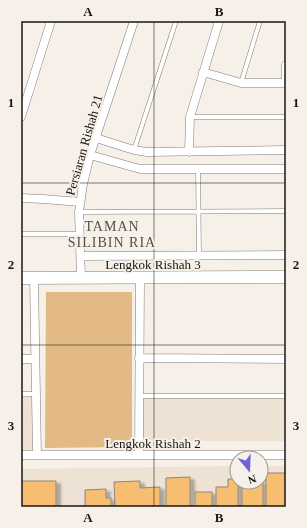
<svg xmlns="http://www.w3.org/2000/svg" width="307" height="528" font-family="'Times New Roman',serif">
  <defs>
    <filter id="shadow"><feDropShadow dx="4.5" dy="2.5" stdDeviation="1" flood-color="#0004"/></filter>
  </defs>
  <rect width="100%" height="100%" fill="#f6f0e8"/>
  <path fill="#ede2d4" d="M 286,396 L 286,441 L 142,441 L 141,397 Z
    M 21,397 L 34,397 L 35,450 L 21,450 Z
    M 237,466 L 237,482 L 261,482 L 261,466 L 286,466 L 286,507 L 21,507 L 21,469 Z"/>
  <path fill="#e3ba85" d="M 46,292 L 132,292 L 132,447 L 45,448 Z"/>
  <path fill="#f7be71" stroke="#8a857e" filter="url(#shadow)" d="M 266,473 L 286,473 L 286,507 L 266,507 Z
    M 190,477 L 190,507 L 166,507 L 166,478 Z
    M 228,479 L 237,479 L 237,482 L 238,482 L 238,507 L 216,507 L 216,487 L 228,487 Z
    M 261,479 L 263,479 L 263,507 L 242,507 L 242,482 L 261,482 Z
    M 21,481 L 56,481 L 56,507 L 21,507 Z
    M 140,481 L 140,488 L 160,487 L 160,507 L 115,507 L 114,482 Z
    M 106,489 L 106,498 L 111,498 L 111,507 L 85,507 L 85,490 Z
    M 195,492 L 212,492 L 212,507 L 195,507 Z"/>
  <g fill="none" stroke-linecap="round" stroke-linejoin="round">
    <g stroke="#817c75" stroke-width="5">
      <path id="lane" d="M 241,83 L 260,21
        M 190,117 L 286,117
        M 134,150 L 176,21
        M 198,169 L 199,255
        M 79,212 L 286,211
        M 21,234 L 79,234
        M 21,394 L 35,394
        M 139,396 L 286,396"/>
    </g>
    <g stroke="#817c75" stroke-width="9">
      <path id="street" d="M 203,72 L 241,83 L 286,83
        M 286,83 L 286,65
        M 21,117 L 51,21
        M 96,138 L 134,150 L 147,152 L 286,150
        M 189,152 L 190,117 L 219,21
        M 90,155 L 140,169 L 286,169
        M 21,198 L 43,199 L 80,202
        M 81,256 L 286,255
        M 34,278 L 37,455
        M 81,278 L 79,212 L 83,184 L 90,155 L 134,21
        M 139,358 L 286,359
        M 21,359 L 35,359
        M 21,455 L 286,455
        M 139,455 L 140,278"/>
    </g>
    <g stroke="#817c75" stroke-width="13">
      <path id="secondary" d="M 21,278 L 286,277"/>
    </g>
    <use href="#lane" stroke="#fff" stroke-width="4"/>
    <use href="#street" stroke="#fff" stroke-width="8"/>
    <use href="#secondary" stroke="#fff" stroke-width="12"/>
  </g>
  <path fill="none" stroke="#181614" stroke-width="1" stroke-opacity="0.55" d="M 154,21 L 154,507M 21,183 L 286,183M 21,345 L 286,345"/>
  <g text-anchor="middle" dominant-baseline="central" stroke-width="4" stroke-linejoin="round" paint-order="stroke">
    <g font-size="13" fill="#181614" stroke="#f6f0e8">
      <text transform="translate(84 145) rotate(-74)">Persiaran Rishah 21</text>
      <text x="153" y="264">Lengkok Rishah 3</text>
      <text x="153" y="443">Lengkok Rishah 2</text>
    </g>
    <g font-size="14" letter-spacing="1" fill="#544f49" stroke="#f6f0e8">
      <text x="112" y="226">TAMAN<tspan x="112" dy="16">SILIBIN RIA</tspan></text>
    </g>
  </g>
  <rect width="307" height="528" fill="none" stroke="#f6f0e8" stroke-width="44"/>
  <g transform="translate(249 470) rotate(161)"><circle r="19" fill="#f6f0e8" stroke="#9d9993"/>
  <path d="M0-3L7 15L0 10L-7 15Z" fill="#6f63dd"/>
  <text y="-6" font-size="11" font-weight="bold" text-anchor="middle" fill="#181614">N</text>
  </g>
  <rect x="22" y="22" width="263" height="484" fill="none" stroke="#181614" stroke-width="1.5"/>
  <g font-size="13" text-anchor="middle" font-weight="bold" fill="#181614">
    <text x="88" y="16">A</text>
    <text x="219" y="16">B</text>
    <text x="11" y="107">1</text>
    <text x="296" y="107">1</text>
    <text x="11" y="269">2</text>
    <text x="296" y="269">2</text>
    <text x="11" y="430">3</text>
    <text x="296" y="430">3</text>
    <text x="88" y="522">A</text>
    <text x="219" y="522">B</text>
  </g>
</svg>
